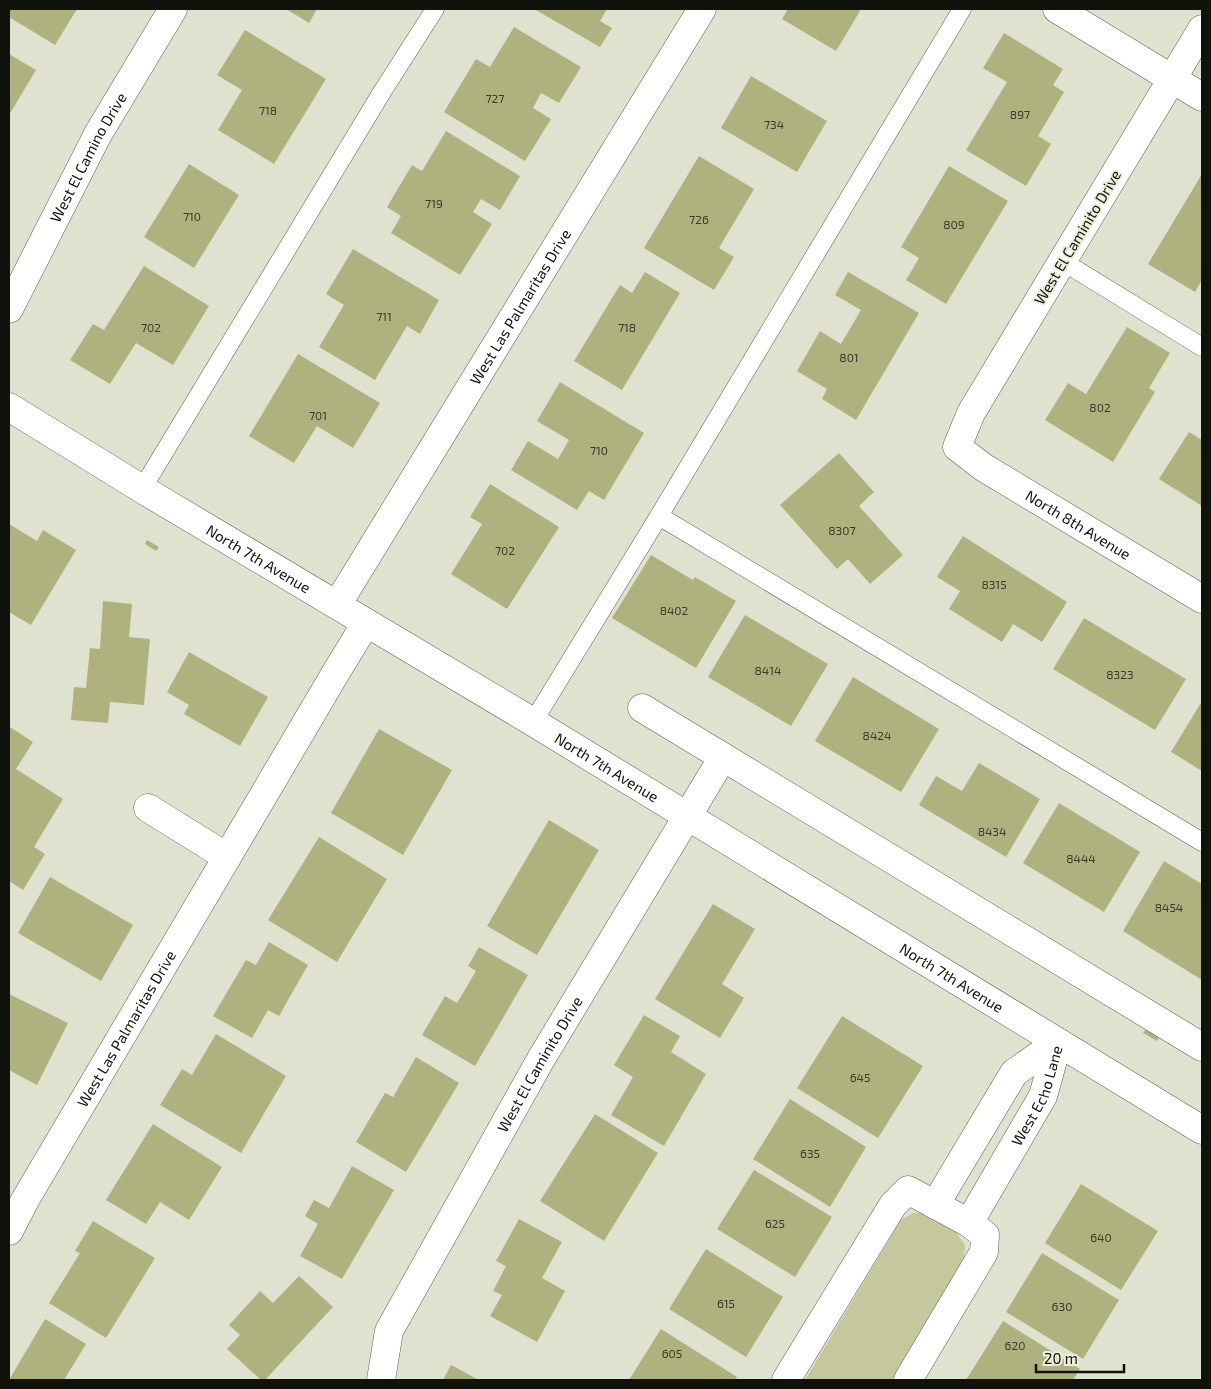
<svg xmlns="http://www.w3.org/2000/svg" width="1211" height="1389" font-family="'Exo 2',sans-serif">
  <rect width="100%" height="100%" fill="#e0e2d0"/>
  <path fill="#c5c89d" d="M 913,1213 L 928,1213 L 954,1230 L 965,1245 L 964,1259 L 892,1380 L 805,1380 L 901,1220 Z"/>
  <path fill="#afb27f" d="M 9,9 L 77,9 L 55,45 L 9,17 Z
    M 286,9 L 317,9 L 309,23 Z
    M 534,9 L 607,9 L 600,21 L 612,28 L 600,47 Z
    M 788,9 L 857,9 L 860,11 L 836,51 L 782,19 Z
    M 514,27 L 581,67 L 559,103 L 541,93 L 533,108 L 551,119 L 525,161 L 444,112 L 476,59 L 490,67 Z
    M 245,30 L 326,79 L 274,164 L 218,130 L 242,90 L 217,75 Z
    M 1004,33 L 1063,69 L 1053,85 L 1064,92 L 1038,136 L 1051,144 L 1026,186 L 966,150 L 1007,82 L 983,68 Z
    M 9,54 L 36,70 L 9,115 Z
    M 751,76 L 827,121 L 797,172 L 721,128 Z
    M 446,131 L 520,176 L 500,210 L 481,199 L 473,212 L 492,224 L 460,275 L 391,233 L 401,216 L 387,207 L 412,165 L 422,171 Z
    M 699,156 L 754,189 L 719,248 L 734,257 L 714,290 L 644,248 Z
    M 189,164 L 239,195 L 194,268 L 144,237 Z
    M 949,166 L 1008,201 L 946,304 L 906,280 L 919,258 L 901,247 Z
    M 1202,174 L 1202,280 L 1195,292 L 1148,264 Z
    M 353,249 L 439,300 L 420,334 L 407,326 L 375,380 L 319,347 L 344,305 L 326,294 Z
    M 144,266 L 209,306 L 173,365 L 136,343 L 110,384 L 70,360 L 93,324 L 104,330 Z
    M 645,272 L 680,293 L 622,390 L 574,361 L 620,285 L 632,293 Z
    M 848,272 L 919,313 L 856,420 L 822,399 L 827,389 L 797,371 L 820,331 L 841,344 L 861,310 L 835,295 Z
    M 1127,327 L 1170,353 L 1149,388 L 1155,392 L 1113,462 L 1045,420 L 1068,383 L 1086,394 Z
    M 298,354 L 380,403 L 353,448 L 317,426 L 294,463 L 249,436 Z
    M 560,382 L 644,433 L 604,500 L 589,491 L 577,510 L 511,470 L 528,441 L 558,459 L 569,440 L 537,421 Z
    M 1189,432 L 1202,440 L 1202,506 L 1159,479 Z
    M 839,453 L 874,492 L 859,506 L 903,555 L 870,584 L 848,559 L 837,569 L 780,505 Z
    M 490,484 L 559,527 L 507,609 L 451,574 L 482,524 L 470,517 Z
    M 9,524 L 37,541 L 43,530 L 76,550 L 31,625 L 9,612 Z
    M 963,536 L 1067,602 L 1042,642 L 1013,624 L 1002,642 L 949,609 L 960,591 L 937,577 Z
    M 147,540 L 159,547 L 156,551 L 145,544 Z
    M 651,555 L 693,580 L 695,577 L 736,601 L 696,668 L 612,618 Z
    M 103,601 L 132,604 L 129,637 L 150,639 L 144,705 L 110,702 L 108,723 L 71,720 L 74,687 L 86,688 L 90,648 L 100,649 Z
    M 745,615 L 828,664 L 791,726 L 708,677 Z
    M 1084,618 L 1186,679 L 1155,730 L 1053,669 Z
    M 189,652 L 268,697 L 240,746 L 184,714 L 189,705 L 167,692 Z
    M 853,677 L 939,729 L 901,792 L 815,741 Z
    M 1202,701 L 1202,771 L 1171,752 Z
    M 10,727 L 33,742 L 16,769 L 63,799 L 34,847 L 45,854 L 23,890 L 9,881 Z
    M 379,729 L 452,770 L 403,855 L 331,813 Z
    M 979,763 L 1040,799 L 1006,857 L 919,805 L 936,776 L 962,791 Z
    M 1059,803 L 1140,852 L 1104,912 L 1023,863 Z
    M 549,820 L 599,850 L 537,955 L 487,926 Z
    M 319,837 L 387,879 L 337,962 L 268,920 Z
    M 1164,861 L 1202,884 L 1202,980 L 1123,931 Z
    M 50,877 L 133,925 L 101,981 L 18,933 Z
    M 713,904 L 755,929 L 722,984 L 744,998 L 720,1038 L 655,999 Z
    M 269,942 L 308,965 L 279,1016 L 268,1010 L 252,1038 L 213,1016 L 246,960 L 256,965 Z
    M 479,947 L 528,975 L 475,1066 L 422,1035 L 445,996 L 457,1003 L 476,971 L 468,966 Z
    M 9,994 L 68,1023 L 37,1085 L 9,1070 Z
    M 644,1015 L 680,1036 L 671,1052 L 706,1074 L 664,1146 L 611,1115 L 633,1077 L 614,1065 Z
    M 842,1016 L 923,1066 L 878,1138 L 797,1088 Z
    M 1146,1029 L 1159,1037 L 1157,1041 L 1143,1033 Z
    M 216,1034 L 286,1076 L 241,1153 L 160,1105 L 182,1069 L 192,1075 Z
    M 416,1057 L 459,1083 L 406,1172 L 356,1142 L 385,1093 L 393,1097 Z
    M 790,1099 L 866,1147 L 830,1207 L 753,1159 Z
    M 595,1114 L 658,1153 L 604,1241 L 540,1201 Z
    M 153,1124 L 222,1167 L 189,1220 L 160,1202 L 146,1224 L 106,1200 Z
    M 352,1166 L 394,1190 L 342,1279 L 300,1256 L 318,1224 L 305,1216 L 314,1200 L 329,1208 Z
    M 754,1170 L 832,1217 L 795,1277 L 717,1229 Z
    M 1081,1184 L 1158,1231 L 1121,1290 L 1045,1243 Z
    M 519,1219 L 562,1242 L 542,1278 L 565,1291 L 537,1342 L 490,1316 L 502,1295 L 493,1291 L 506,1266 L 496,1261 Z
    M 93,1221 L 155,1258 L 106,1338 L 49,1303 L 80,1253 L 75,1251 Z
    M 706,1249 L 783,1297 L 746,1357 L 669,1309 Z
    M 1042,1253 L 1119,1300 L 1083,1359 L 1006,1312 Z
    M 299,1276 L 333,1307 L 265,1380 L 261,1380 L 227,1349 L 240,1335 L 229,1325 L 260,1291 L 273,1303 Z
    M 45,1319 L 86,1344 L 64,1380 L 9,1380 Z
    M 1003,1321 L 1080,1369 L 1073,1380 L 966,1380 Z
    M 661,1329 L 737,1377 L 735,1380 L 629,1380 Z
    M 451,1365 L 479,1380 L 443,1380 Z"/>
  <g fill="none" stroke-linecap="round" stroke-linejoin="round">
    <g stroke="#5c5d4e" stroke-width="19">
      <path id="lane" d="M 1062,261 L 1202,347
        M 142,489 L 382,92 L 435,9
        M 659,516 L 1202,842
        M 533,722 L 659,516 L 962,9"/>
    </g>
    <g stroke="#5c5d4e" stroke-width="29">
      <g id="street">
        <path d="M 1057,9 L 1202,97"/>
        <path id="s1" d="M 1202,29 L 971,413 L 957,447 L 983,467 L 1202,599"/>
        <path id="s2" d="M 9,309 L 98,134 L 173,9"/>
        <path id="s3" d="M 337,605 L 702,9"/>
        <path d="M 642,708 L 1202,1047"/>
        <path d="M 148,808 L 227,857"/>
        <path d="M 935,1205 L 1014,1073 L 1058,1042"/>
        <path id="s4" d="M 969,1223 L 1043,1096 L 1058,1042"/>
        <path id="s5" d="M 9,1231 L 25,1200 L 335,674 L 366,623"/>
        <path id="s6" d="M 381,1380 L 389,1331 L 541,1059 L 723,757"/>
        <path d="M 786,1380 L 893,1205 L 908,1190 L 969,1223 L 985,1235 L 984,1252 L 908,1380"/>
      </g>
    </g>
    <g stroke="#5c5d4e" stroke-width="29">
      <g id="secondary">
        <path id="s7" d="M 9,407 L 142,489 L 533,722 L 1202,1130"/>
      </g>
    </g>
    <use href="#lane" stroke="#fff" stroke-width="18"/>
    <use href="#street" stroke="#fff" stroke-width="28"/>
    <use href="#secondary" stroke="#fff" stroke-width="28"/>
  </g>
  <g text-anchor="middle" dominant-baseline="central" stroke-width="4" stroke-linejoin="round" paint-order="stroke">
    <g font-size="12" fill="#393a29">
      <text x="495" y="98">727</text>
      <text x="268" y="110">718</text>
      <text x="1020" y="114">897</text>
      <text x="774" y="124">734</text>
      <text x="434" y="203">719</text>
      <text x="192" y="216">710</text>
      <text x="699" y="219">726</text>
      <text x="954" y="224">809</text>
      <text x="384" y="316">711</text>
      <text x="151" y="327">702</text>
      <text x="627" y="327">718</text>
      <text x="849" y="357">801</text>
      <text x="1100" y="407">802</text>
      <text x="318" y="415">701</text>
      <text x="599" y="450">710</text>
      <text x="842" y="530">8307</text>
      <text x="505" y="550">702</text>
      <text x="994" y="584">8315</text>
      <text x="674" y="610">8402</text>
      <text x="768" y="670">8414</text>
      <text x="1120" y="674">8323</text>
      <text x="877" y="735">8424</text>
      <text x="992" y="831">8434</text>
      <text x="1081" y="858">8444</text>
      <text x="1169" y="907">8454</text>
      <text x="860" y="1077">645</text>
      <text x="810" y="1153">635</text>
      <text x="775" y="1223">625</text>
      <text x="1101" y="1237">640</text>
      <text x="726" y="1303">615</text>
      <text x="1062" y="1306">630</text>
      <text x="1015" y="1345">620</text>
      <text x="672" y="1353">605</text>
    </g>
    <g font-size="15" fill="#12120c" stroke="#edefdd">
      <text stroke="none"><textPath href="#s2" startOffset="171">West El Camino Drive</textPath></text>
      <text transform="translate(1077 237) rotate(-59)">West El Caminito Drive</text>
      <text stroke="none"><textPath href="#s3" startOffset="350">West Las Palmaritas Drive</textPath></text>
      <text stroke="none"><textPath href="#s1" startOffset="629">North 8th Avenue</textPath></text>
      <text stroke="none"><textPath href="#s7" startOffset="292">North 7th Avenue</textPath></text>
      <text stroke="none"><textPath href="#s7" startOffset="698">North 7th Avenue</textPath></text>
      <text stroke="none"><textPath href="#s7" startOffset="1102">North 7th Avenue</textPath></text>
      <text stroke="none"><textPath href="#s5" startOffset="234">West Las Palmaritas Drive</textPath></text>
      <text stroke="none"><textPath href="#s6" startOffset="356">West El Caminito Drive</textPath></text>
      <text stroke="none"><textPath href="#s4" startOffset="145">West Echo Lane</textPath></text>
    </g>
  </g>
  <rect width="1211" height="1389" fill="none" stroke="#12120c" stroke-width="20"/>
  <path d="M1036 1364v8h88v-8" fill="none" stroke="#12120c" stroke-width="2.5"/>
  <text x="1044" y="1364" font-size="15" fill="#12120c" stroke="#edefdd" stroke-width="4" paint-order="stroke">20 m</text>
</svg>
